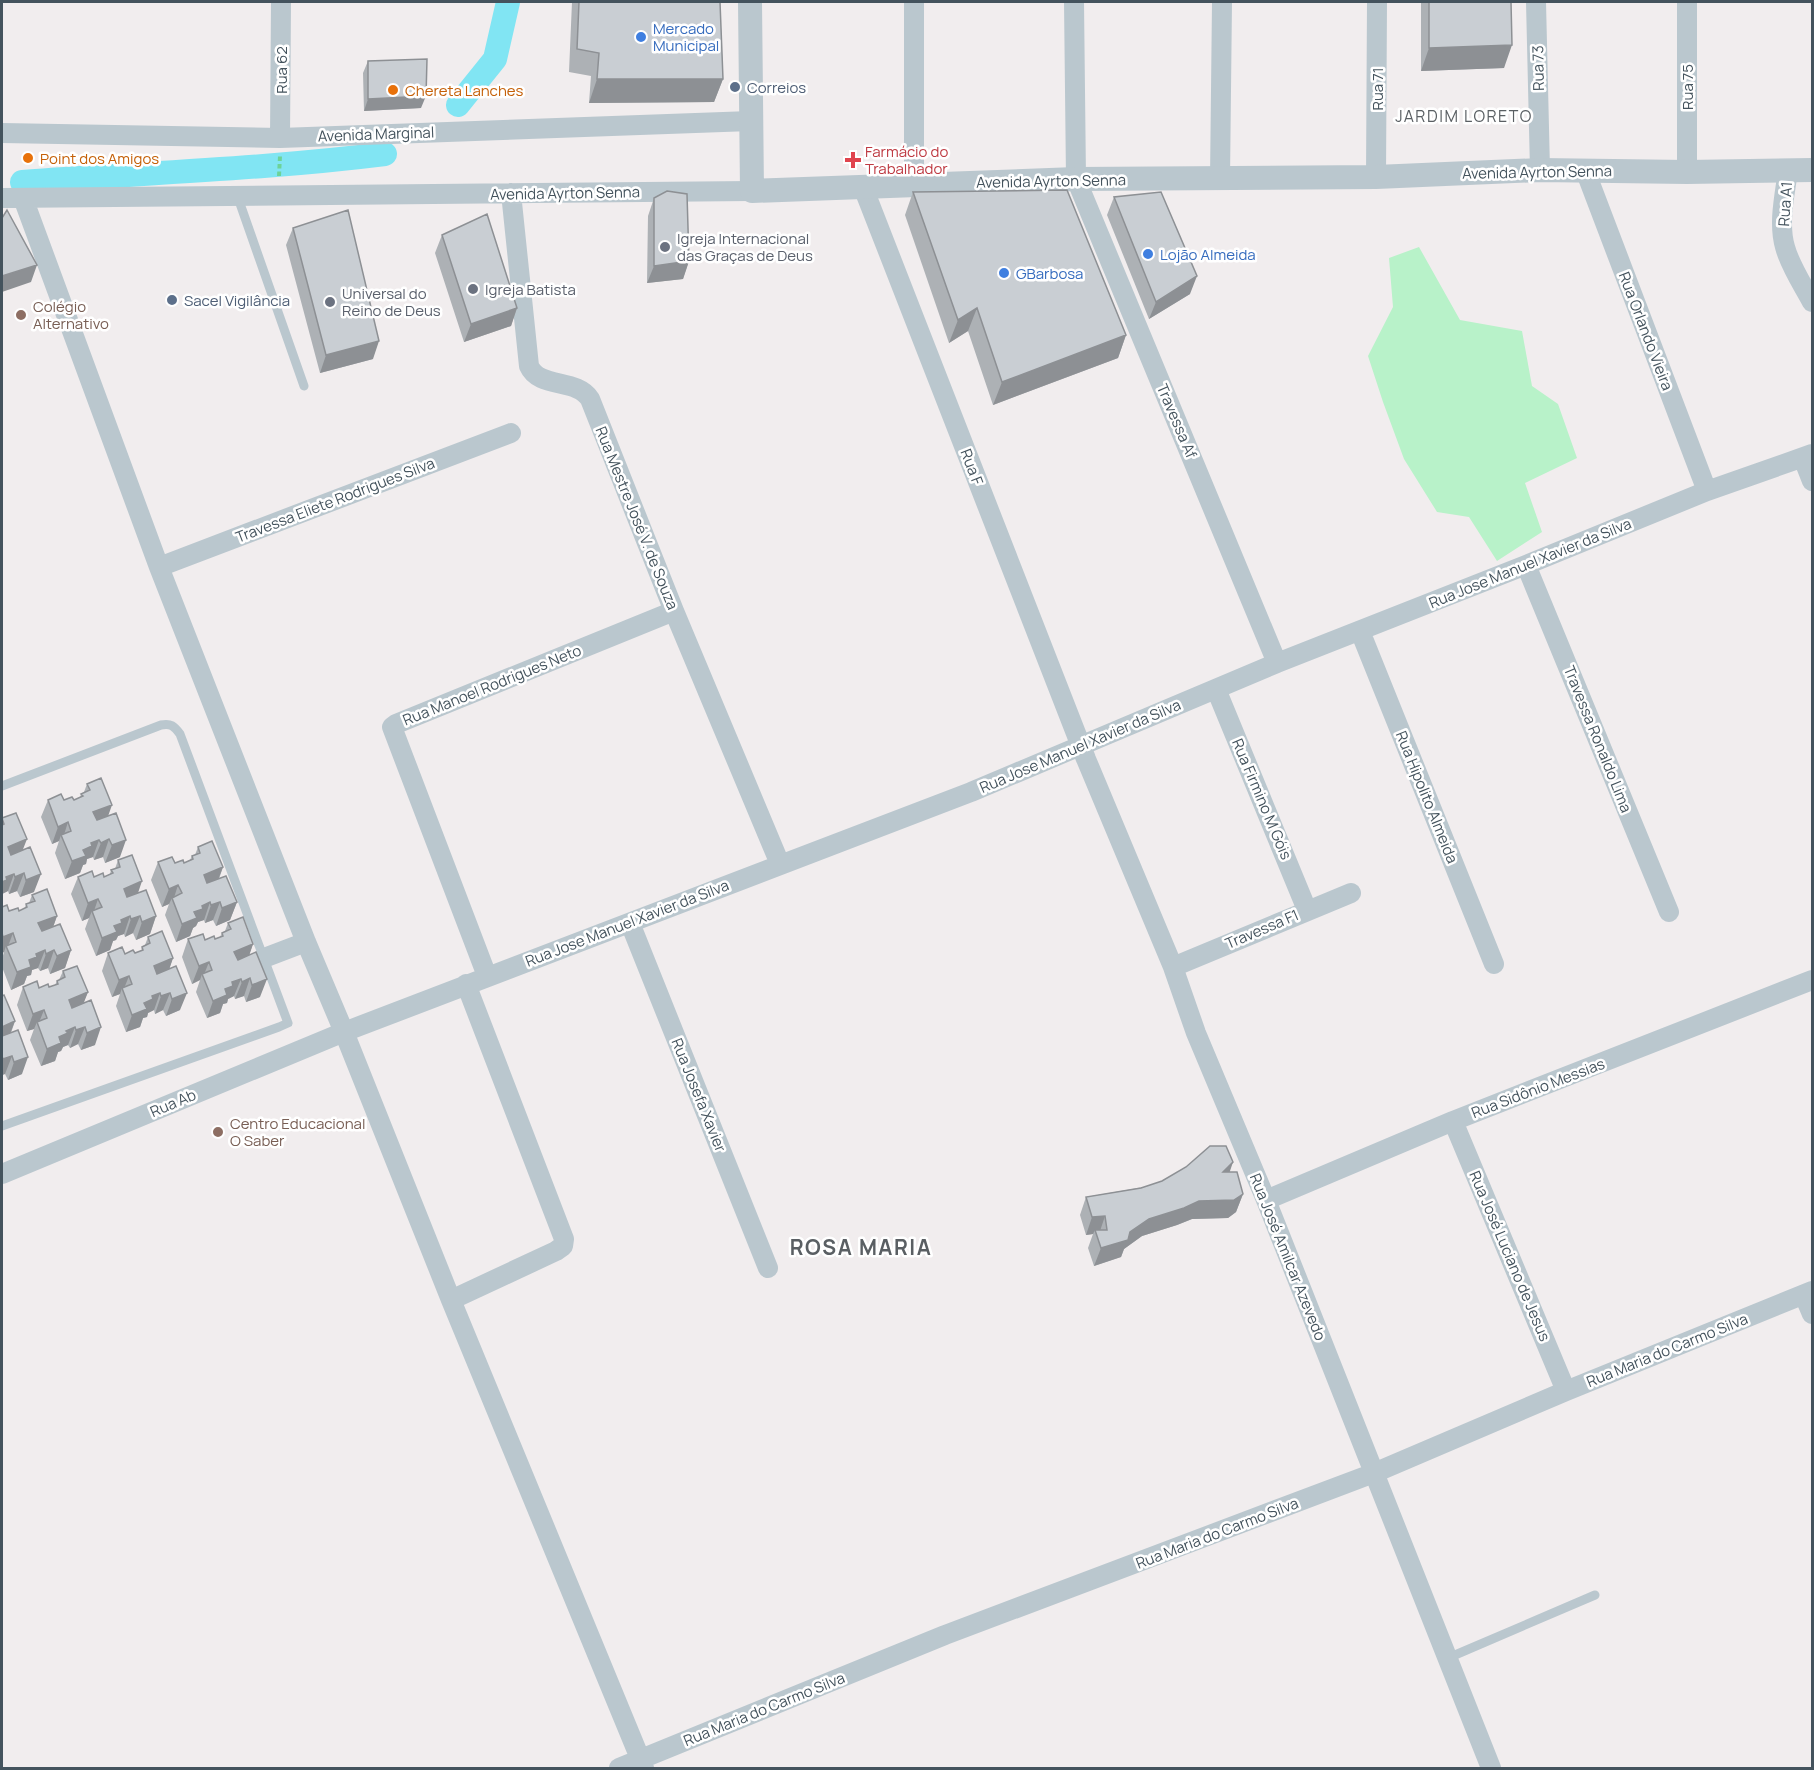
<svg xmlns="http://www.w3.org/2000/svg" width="1814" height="1770" font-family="Manrope,sans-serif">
  <rect width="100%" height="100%" fill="#f1edee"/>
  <path fill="#b8f2c9" d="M 1419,247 L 1460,320 L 1522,331 L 1532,386 L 1558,404 L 1577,458 L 1525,483 L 1542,532 L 1497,561 L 1469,517 L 1437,512 L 1404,459 L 1383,402 L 1368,356 L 1393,307 L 1389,258 Z"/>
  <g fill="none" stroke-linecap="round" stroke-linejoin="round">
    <path stroke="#81e5f3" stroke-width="24" d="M 458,105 L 495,59 L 508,2
      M 22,182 C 143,173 265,169 385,154"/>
    <path stroke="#6dd398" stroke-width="4" stroke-dasharray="4.5 3" stroke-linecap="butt" d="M 279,176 L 280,156"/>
    <path stroke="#bac7ce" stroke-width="9" d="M 237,195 L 304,386
      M 2,786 L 161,725 C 171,723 174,726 180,734 L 288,1023 L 279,1027 L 2,1126
      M 1448,1658 L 1595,1595"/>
    <path stroke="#bac7ce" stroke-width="20" d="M 1074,2 L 1076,179 L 1277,663
      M 1536,2 L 1540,170
      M 2,133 L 280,138 L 751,121
      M 280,138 L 281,2
      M 1585,170 L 1707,491
      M 1788,170 C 1785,194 1778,223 1785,247 C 1790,266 1803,285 1812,302
      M 1687,172 L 1687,2
      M 1376,177 L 1377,2
      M 1220,179 L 1222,2
      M 914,184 L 914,2
      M 863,187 L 1086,759 L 1173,967 L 1196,1033 L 1266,1200 L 1491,1768
      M 511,193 L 529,366 C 539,389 577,378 590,399 L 674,611 L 780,864
      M 2,198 L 752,191
      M 23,198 L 159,567 L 306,942 L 344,1032 L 451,1300 L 644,1768
      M 1803,458 L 1812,481
      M 1526,565 L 1669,912
      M 159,567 L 511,433
      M 1360,631 L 1494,964
      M 1216,689 L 1307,910
      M 630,923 L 768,1268
      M 264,958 L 306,942
      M 1173,967 L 1351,893
      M 487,976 L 392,727 L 396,724 L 674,611
      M 1453,1121 L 1566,1391
      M 2,1174 L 344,1032 L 971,792 L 1277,663 L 1526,565 L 1707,491 L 1812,454
      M 1266,1200 L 1453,1121 L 1812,980
      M 1804,1295 L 1812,1314
      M 451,1300 L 556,1251 L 563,1246 L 564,1239 L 466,984
      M 619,1768 L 945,1635 L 1374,1473 L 1566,1391 L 1812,1291"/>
    <path stroke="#bac7ce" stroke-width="24" d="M 750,2 L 752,191 L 1076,179 L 1376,177 L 1540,170 L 1687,172 L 1812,170"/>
  </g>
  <path fill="#adb1b5" d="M 572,2 L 720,2 L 723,79 L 714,102 L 589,103 L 591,76 L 569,72 Z
    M 1421,2 L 1511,2 L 1504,68 L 1421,71 Z
    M 368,61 L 421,108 L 364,111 L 363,73 Z
    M 913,192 L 1126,335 L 1118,358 L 993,405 L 968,331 L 949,343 L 905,215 Z
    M 1114,197 L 1190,294 L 1149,319 L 1107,215 Z
    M 654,198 L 689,261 L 683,279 L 647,283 L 648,216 Z
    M 293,228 L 373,359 L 320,373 L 286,245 Z
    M 442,235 L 517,308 L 511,326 L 464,342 L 435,253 Z
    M 87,784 L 108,816 L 120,857 L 105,863 L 103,857 L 94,860 L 93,857 L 87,859 L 86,864 L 83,865 L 80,873 L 65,879 L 55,853 L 59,841 L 52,844 L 41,817 L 48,800 L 74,800 L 80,798 L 81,794 L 84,792 Z
    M 2,818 L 23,850 L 34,892 L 20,897 L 17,891 L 9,894 L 8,891 L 2,894 L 2,895 Z
    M 198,847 L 223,867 L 219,879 L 237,902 L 230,920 L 216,926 L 213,920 L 205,923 L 204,920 L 198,922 L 196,926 L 193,928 L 190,936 L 176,942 L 165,915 L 169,904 L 162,907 L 151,880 L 158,862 L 184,863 L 190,860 L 192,856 L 195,855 Z
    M 118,860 L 138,893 L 156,916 L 150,934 L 136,940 L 133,933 L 125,937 L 124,934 L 118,936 L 116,940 L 113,941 L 110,950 L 96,956 L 85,929 L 89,918 L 82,921 L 71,894 L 78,877 L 104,877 L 110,874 L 111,870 L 115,869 Z
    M 32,895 L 57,916 L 53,927 L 71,950 L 65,968 L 50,974 L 48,968 L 40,971 L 38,968 L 32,970 L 31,975 L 27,976 L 24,984 L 11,990 L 2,967 L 2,959 L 4,952 L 2,953 L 2,907 L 9,911 L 19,911 L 25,908 L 26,904 L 29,903 Z
    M 228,923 L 253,944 L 249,955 L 260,997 L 246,1002 L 244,996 L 235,999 L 234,996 L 228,999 L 227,1003 L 223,1004 L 220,1013 L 207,1018 L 196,992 L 200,980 L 192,984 L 182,957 L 188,939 L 215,939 L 220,937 L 222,933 L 225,931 Z
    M 148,937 L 173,958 L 169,969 L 180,1010 L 166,1016 L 163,1010 L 155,1014 L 154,1010 L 148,1013 L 147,1017 L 143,1018 L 140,1027 L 126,1032 L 116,1006 L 120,994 L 112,997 L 102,971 L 108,953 L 135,953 L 141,951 L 142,947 L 145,945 Z
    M 63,971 L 88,992 L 83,1003 L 95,1045 L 81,1050 L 78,1044 L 70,1048 L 68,1045 L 63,1047 L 61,1051 L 58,1052 L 55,1061 L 41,1066 L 30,1040 L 34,1029 L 27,1031 L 17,1005 L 23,987 L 49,987 L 55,985 L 57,981 L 59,980 Z
    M 2,996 L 15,1021 L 11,1033 L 22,1074 L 8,1080 L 5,1074 L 2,1075 Z
    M 1230,1172 L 1243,1194 L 1236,1212 L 1228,1218 L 1192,1219 L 1177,1225 L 1142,1236 L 1124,1249 L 1121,1257 L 1094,1266 L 1088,1248 L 1093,1234 L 1086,1235 L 1080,1215 L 1086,1197 Z"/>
  <path fill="#8d9094" d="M 1512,45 L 1504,68 L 1421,71 L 1429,48 Z
    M 597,79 L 723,79 L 714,102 L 589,103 Z
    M 426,96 L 421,108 L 364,111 L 368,99 Z
    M 689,261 L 683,279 L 647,283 L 654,266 Z
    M 37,265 L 31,282 L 2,292 L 2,276 Z
    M 1197,276 L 1190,294 L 1149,319 L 1156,302 Z
    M 517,308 L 511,326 L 464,342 L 471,324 Z
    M 977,308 L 968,331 L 949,343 L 958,320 Z
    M 1126,335 L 1118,358 L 993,405 L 1002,382 Z
    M 379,341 L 373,359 L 320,373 L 326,355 Z
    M 112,805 L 106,822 L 87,830 L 93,812 Z
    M 68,822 L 63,838 L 61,835 L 59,841 L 52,844 L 58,827 Z
    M 27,839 L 20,857 L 2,864 L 8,847 Z
    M 109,839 L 103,857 L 94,860 L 101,843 Z
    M 99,840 L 93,857 L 87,859 L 86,864 L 83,865 L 80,873 L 65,879 L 72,861 L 91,843 Z
    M 126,840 L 120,857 L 105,863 L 112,845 Z
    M 223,867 L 216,885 L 197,893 L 204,875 Z
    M 24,873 L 17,891 L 9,894 L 15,877 Z
    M 14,874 L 8,891 L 2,894 L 2,895 L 2,882 L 6,877 Z
    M 41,874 L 34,892 L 20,897 L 26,880 Z
    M 142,881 L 136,899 L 117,907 L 124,889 Z
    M 178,885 L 173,901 L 172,898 L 169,904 L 162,907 L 169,889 Z
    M 98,899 L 93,914 L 92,911 L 89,918 L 82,921 L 88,903 Z
    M 210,902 L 204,920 L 198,922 L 196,926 L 193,928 L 190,936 L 176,942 L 182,924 L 202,906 Z
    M 220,902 L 213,920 L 205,923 L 211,905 Z
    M 237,902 L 230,920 L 216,926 L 222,908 Z
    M 57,916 L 51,933 L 32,941 L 38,923 Z
    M 130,916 L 124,934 L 118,936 L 116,940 L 113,941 L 110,950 L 96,956 L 102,938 L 121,920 Z
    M 140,916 L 133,933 L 125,937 L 131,919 Z
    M 156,916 L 150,934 L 136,940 L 142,922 Z
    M 13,933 L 7,949 L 6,946 L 4,952 L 2,953 L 2,942 L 3,937 Z
    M 253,944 L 247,962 L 228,969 L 234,952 Z
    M 45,950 L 38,968 L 32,970 L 31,975 L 27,976 L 24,984 L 11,990 L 17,972 L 36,954 Z
    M 54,950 L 48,968 L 40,971 L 46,954 Z
    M 71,950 L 65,968 L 50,974 L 57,956 Z
    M 173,958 L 167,976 L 148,983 L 154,966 Z
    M 209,962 L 203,977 L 202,974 L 200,980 L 192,984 L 199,966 Z
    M 129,976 L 123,991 L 122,988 L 120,994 L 112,997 L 119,980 Z
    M 250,978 L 244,996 L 235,999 L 242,982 Z
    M 241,979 L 234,996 L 228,999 L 227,1003 L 223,1004 L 220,1013 L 207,1018 L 213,1001 L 232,982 Z
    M 267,979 L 260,997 L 246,1002 L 252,985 Z
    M 88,992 L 81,1010 L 62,1017 L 69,1000 Z
    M 160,993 L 154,1010 L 148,1013 L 147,1017 L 143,1018 L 140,1027 L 126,1032 L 132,1015 L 152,996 Z
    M 170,993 L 163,1010 L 155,1014 L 161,996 Z
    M 187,993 L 180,1010 L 166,1016 L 172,999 Z
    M 44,1010 L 38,1025 L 37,1022 L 34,1029 L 27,1031 L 33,1014 Z
    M 15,1021 L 8,1039 L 2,1042 L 2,1027 Z
    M 75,1027 L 68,1045 L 63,1047 L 61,1051 L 58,1052 L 55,1061 L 41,1066 L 47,1049 L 66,1031 Z
    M 85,1027 L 78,1044 L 70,1048 L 76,1030 Z
    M 101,1027 L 95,1045 L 81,1050 L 87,1033 Z
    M 12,1056 L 5,1074 L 2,1075 L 2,1064 L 3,1059 Z
    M 28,1057 L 22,1074 L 8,1080 L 14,1062 Z
    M 1233,1162 L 1227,1180 L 1223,1172 Z
    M 1243,1194 L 1236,1212 L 1228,1218 L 1192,1219 L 1177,1225 L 1142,1236 L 1124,1249 L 1121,1257 L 1094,1266 L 1101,1248 L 1130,1232 L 1149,1219 L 1199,1201 Z
    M 1105,1216 L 1099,1234 L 1095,1230 L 1093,1234 L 1086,1235 L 1092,1217 Z"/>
  <path fill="#c9ced3" stroke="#8d9094" stroke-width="1.5" d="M 579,2 L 720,2 L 723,79 L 597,79 L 599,53 L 577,49 Z
    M 1429,2 L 1511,2 L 1512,45 L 1429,48 Z
    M 427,59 L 426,96 L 368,99 L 368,61 Z
    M 1067,190 L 1126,335 L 1002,382 L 977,308 L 958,320 L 913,192 Z
    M 667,191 L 687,194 L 689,261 L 654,266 L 654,198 Z
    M 1161,192 L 1197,276 L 1156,302 L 1114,197 Z
    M 7,210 L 37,265 L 2,276 L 2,218 Z
    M 348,210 L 379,341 L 326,355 L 293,228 Z
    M 487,214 L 517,308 L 471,324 L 442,235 Z
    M 101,778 L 112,805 L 93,812 L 97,820 L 116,813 L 126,840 L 112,845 L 109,839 L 101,843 L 99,840 L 91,843 L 92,846 L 83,850 L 86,856 L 72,861 L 61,835 L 71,831 L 68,822 L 58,827 L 48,800 L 61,794 L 64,800 L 72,797 L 74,800 L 83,796 L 81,794 L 90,790 L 87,784 Z
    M 16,813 L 27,839 L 8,847 L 11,855 L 30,847 L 41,874 L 26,880 L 24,873 L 15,877 L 14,874 L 6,877 L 7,880 L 2,882 L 2,825 L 4,824 L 2,818 Z
    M 212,841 L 223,867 L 204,875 L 207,883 L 226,876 L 237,902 L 222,908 L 220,902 L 211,905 L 210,902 L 202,906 L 203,909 L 194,912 L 197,918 L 182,924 L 172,898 L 182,893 L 178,885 L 169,889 L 158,862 L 172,857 L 175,863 L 183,860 L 184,863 L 193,859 L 192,856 L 200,853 L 198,847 Z
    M 132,855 L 142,881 L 124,889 L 127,897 L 146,890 L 156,916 L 142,922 L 140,916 L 131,919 L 130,916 L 121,920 L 122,923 L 114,926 L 117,932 L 102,938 L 92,911 L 102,907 L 98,899 L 88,903 L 78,877 L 92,871 L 94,877 L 103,873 L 104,877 L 113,873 L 111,870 L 120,867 L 118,860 Z
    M 47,889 L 57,916 L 38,923 L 42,931 L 60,924 L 71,950 L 57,956 L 54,950 L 46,954 L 45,950 L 36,954 L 37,957 L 29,960 L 31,967 L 17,972 L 6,946 L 16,942 L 13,933 L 3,937 L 2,933 L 2,907 L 7,905 L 9,911 L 18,908 L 19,911 L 27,907 L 26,904 L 35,901 L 32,895 Z
    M 243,917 L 253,944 L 234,952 L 238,960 L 256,952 L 267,979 L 252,985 L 250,978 L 242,982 L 241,979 L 232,982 L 233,986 L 225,989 L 227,995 L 213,1001 L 202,974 L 212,970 L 209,962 L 199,966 L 188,939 L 203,934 L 205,940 L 214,936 L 215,939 L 223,936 L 222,933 L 231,929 L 228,923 Z
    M 162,931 L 173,958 L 154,966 L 157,974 L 176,966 L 187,993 L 172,999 L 170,993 L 161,996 L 160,993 L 152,996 L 153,999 L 144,1003 L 147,1009 L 132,1015 L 122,988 L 132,984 L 129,976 L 119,980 L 108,953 L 122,947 L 125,954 L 133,950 L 135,953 L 143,950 L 142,947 L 150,943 L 148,937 Z
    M 77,966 L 88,992 L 69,1000 L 72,1008 L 91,1000 L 101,1027 L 87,1033 L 85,1027 L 76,1030 L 75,1027 L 66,1031 L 68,1033 L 59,1037 L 61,1043 L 47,1049 L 37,1022 L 47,1018 L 44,1010 L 33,1014 L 23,987 L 37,981 L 39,988 L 48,984 L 49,987 L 58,984 L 57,981 L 65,977 L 63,971 Z
    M 4,995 L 15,1021 L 2,1027 L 2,996 Z
    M 18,1030 L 28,1057 L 14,1062 L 12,1056 L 3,1059 L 2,1056 L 2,1036 Z
    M 1210,1146 L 1226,1146 L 1233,1162 L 1223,1172 L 1237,1172 L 1243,1194 L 1234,1200 L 1199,1201 L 1184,1208 L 1149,1219 L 1130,1232 L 1128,1240 L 1101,1248 L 1095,1230 L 1107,1230 L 1105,1216 L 1092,1217 L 1086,1197 L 1141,1188 L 1162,1181 L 1186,1167 Z"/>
  <g fill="#3f7fe0" stroke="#fff" stroke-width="2">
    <circle cx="641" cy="37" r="6"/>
    <circle cx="1148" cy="254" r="6"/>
    <circle cx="1004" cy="273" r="6"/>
  </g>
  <g fill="#5c6f8a" stroke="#fff" stroke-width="2">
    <circle cx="735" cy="87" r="6"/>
    <circle cx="172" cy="300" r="6"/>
  </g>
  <g fill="#e8710a" stroke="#fff" stroke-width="2">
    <circle cx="393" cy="90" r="6"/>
    <circle cx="28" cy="158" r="6"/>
  </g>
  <path fill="#e0444e" stroke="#fff" stroke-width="2" d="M850 151h6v6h6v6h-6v6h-6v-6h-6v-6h6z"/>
  <g fill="#6b7280" stroke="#fff" stroke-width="2">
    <circle cx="665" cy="247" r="6"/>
    <circle cx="473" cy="289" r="6"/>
    <circle cx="330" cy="302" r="6"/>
  </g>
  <g fill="#8d6e63" stroke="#fff" stroke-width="2">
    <circle cx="21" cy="315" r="6"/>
    <circle cx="218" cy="1132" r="6"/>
  </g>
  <g text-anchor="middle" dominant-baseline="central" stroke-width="5" stroke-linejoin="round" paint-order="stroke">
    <g font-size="15" fill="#366cbe" stroke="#fff" text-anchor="start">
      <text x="653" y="28">Mercado<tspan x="653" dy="17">Municipal</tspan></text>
      <text x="1160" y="254">Lojão Almeida</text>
      <text x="1016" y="273">GBarbosa</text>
    </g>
    <g font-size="15" fill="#44535d" stroke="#fff">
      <text transform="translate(1538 68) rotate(-91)">Rua 73</text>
      <text transform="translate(281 70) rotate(-90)">Rua 62</text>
      <text transform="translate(1687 87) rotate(-90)">Rua 75</text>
      <text transform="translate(1377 89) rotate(-90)">Rua 71</text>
      <text transform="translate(376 134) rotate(-2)">Avenida Marginal</text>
      <text transform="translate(1537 172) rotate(-1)">Avenida Ayrton Senna</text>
      <text transform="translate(1051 181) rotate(-1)">Avenida Ayrton Senna</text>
      <text transform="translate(565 193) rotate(-1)">Avenida Ayrton Senna</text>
      <text transform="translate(1785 204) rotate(-86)">Rua A1</text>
      <text transform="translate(1646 331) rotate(69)">Rua Orlando Vieira</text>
      <text transform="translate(1177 421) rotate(67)">Travessa Af</text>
      <text transform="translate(972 467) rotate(69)">Rua F</text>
      <text transform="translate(335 500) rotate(-21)">Travessa Eliete Rodrigues Silva</text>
      <text transform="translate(637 518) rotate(68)">Rua Mestre José V. de Souza</text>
      <text transform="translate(1530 563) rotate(-22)">Rua Jose Manuel Xavier da Silva</text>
      <text transform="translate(492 685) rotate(-22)">Rua Manoel Rodrigues Neto</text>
      <text transform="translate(1598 739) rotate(68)">Travessa Ronaldo Lima</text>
      <text transform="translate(1080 746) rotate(-23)">Rua Jose Manuel Xavier da Silva</text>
      <text transform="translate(1427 797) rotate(68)">Rua Hipolito Almeida</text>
      <text transform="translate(1262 799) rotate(67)">Rua Firmino M Góis</text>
      <text transform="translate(627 923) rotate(-21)">Rua Jose Manuel Xavier da Silva</text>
      <text transform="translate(1262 929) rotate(-23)">Travessa F1</text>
      <text transform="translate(1538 1088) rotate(-21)">Rua Sidônio Messias</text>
      <text transform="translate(699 1095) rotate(68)">Rua Josefa Xavier</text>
      <text transform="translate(173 1103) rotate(-23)">Rua Ab</text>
      <text transform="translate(1510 1256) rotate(67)">Rua José Luciano de Jesus</text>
      <text transform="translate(1288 1257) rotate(68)">Rua José Amilcar Azevedo</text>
      <text transform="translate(1667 1350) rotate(-22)">Rua Maria do Carmo Silva</text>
      <text transform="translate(1217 1533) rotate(-21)">Rua Maria do Carmo Silva</text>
      <text transform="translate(764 1709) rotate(-22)">Rua Maria do Carmo Silva</text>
    </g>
    <g font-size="15" fill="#4e5e75" stroke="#fff" text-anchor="start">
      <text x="747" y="87">Correios</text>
      <text x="184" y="300">Sacel Vigilância</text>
    </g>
    <g font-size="15" fill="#c56008" stroke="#fff" text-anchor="start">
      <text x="405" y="90">Chereta Lanches</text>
      <text x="40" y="158">Point dos Amigos</text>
    </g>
    <g font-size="15" fill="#be3a42" stroke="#fff" text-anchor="start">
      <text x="865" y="151">Farmácio do<tspan x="865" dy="17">Trabalhador</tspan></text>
    </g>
    <g font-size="15" fill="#5b616d" stroke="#fff" text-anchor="start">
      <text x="677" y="238">Igreja Internacional<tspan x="677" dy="17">das Graças de Deus</tspan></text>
      <text x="485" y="289">Igreja Batista</text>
      <text x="342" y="293">Universal do<tspan x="342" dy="17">Reino de Deus</tspan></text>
    </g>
    <g font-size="15" fill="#785e54" stroke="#fff" text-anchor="start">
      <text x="33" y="306">Colégio<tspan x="33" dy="17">Alternativo</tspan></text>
      <text x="230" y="1123">Centro Educacional<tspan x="230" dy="17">O Saber</tspan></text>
    </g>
    <g font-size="16" letter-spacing="1.5" fill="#5a5f63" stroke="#fff">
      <text x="1464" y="116">JARDIM LORETO</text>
    </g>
    <g font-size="21" font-weight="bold" letter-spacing="1.5" fill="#5a5f63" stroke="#fff">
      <text x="861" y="1247">ROSA MARIA</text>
    </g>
  </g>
  <rect width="1814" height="1770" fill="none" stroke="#44535d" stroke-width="6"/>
</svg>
